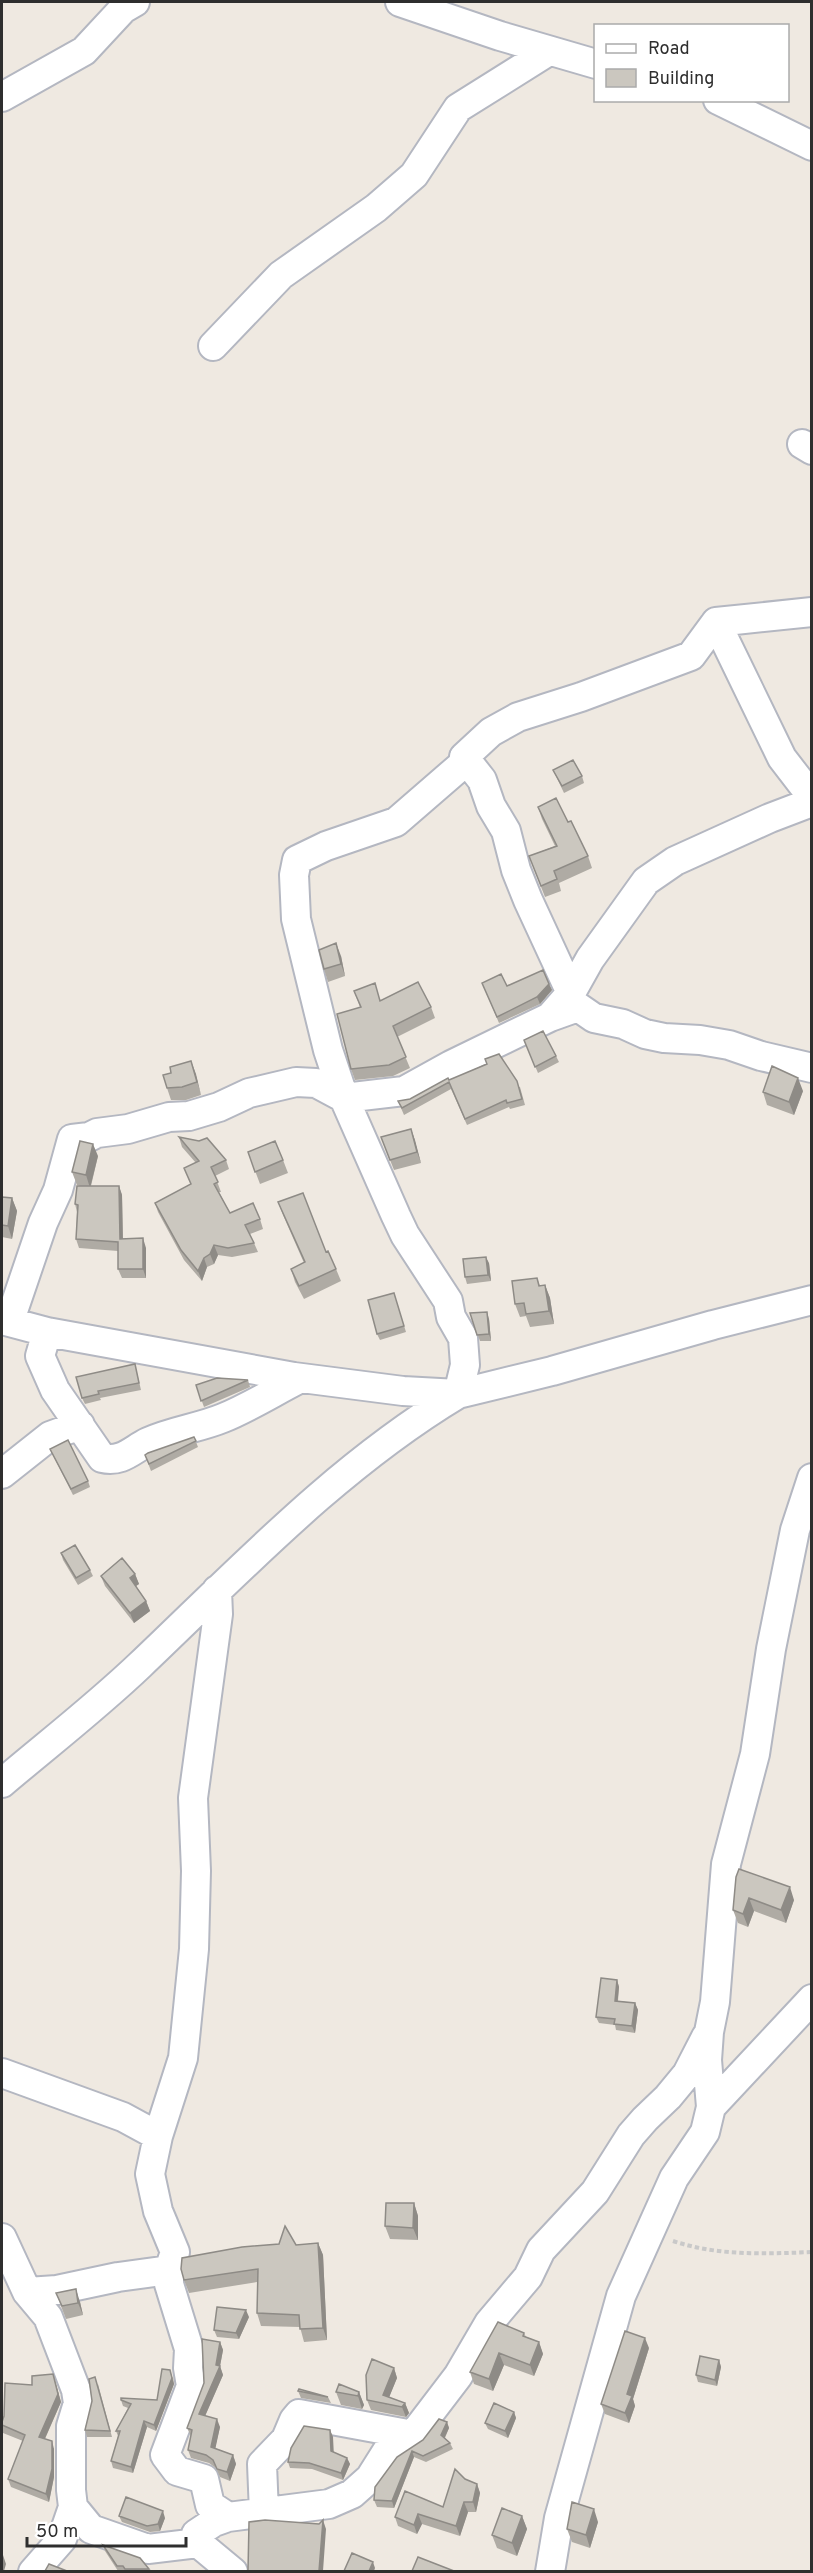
<svg xmlns="http://www.w3.org/2000/svg" width="813" height="2573" font-family="Overpass,sans-serif">
  <rect width="100%" height="100%" fill="#efe9e1"/>
  <g fill="none" stroke-linecap="round" stroke-linejoin="round">
    <g stroke="#b4b7c1" stroke-width="32">
      <path id="minor" d="M 400,2 L 500,36 L 596,64
        M 2,97 L 84,51 L 123,9 L 135,2
        M 718,100 L 812,146
        M 213,346 L 281,275 L 376,208 L 414,175 L 458,108 L 549,51
        M 802,444 L 812,450
        M 716,622 L 782,758 L 812,797
        M 464,757 L 482,780 L 491,806 L 506,831 L 516,870 L 528,900 L 571,993
        M 550,1017 L 571,993 L 590,959 L 646,881 L 675,861 L 770,818 L 812,802
        M 2,1320 L 47,1332 L 294,1377 L 403,1391 L 458,1394 L 552,1371 L 713,1325 L 812,1300
        M 10,1320 L 43,1223 L 58,1190 L 72,1139 L 89,1137 L 97,1133 L 128,1129 L 169,1117 L 189,1116 L 219,1107 L 249,1093 L 296,1082 L 316,1083 L 344,1098 L 404,1091 L 451,1065 L 550,1017 L 578,1007 L 594,1018 L 623,1024 L 645,1034 L 664,1038 L 700,1040 L 729,1045 L 761,1056 L 812,1068
        M 47,1332 L 40,1356 L 55,1390 L 102,1458 C 122,1463 133,1449 148,1442 C 172,1431 199,1428 223,1418 C 250,1407 275,1391 301,1378
        M 2,1474 L 50,1436 L 80,1425
        M 217,1590 L 218,1614 L 193,1798 L 196,1871 L 194,1949 L 183,2058 L 158,2136 L 150,2174 L 158,2211 L 175,2252 L 169,2270 L 169,2284 L 189,2349 L 188,2368 L 191,2386 L 165,2455 L 177,2471 L 204,2479 L 210,2505 L 228,2517
        M 2,1783 C 48,1744 96,1707 140,1665 C 241,1569 338,1466 458,1394 L 465,1365 L 463,1338 L 451,1317 L 448,1301 L 405,1235 L 396,1216 L 344,1098 L 328,1050 L 296,919 L 294,875 L 297,860 L 326,846 L 396,822 L 463,764 L 464,757 L 491,732 L 518,717 L 581,697 L 691,656 L 716,622 L 812,612
        M 2,2073 L 123,2117 L 158,2136
        M 711,2107 L 812,1999
        M 2,2238 L 27,2292 L 48,2317 L 76,2390 L 78,2403 L 71,2426 L 71,2490 L 73,2507 L 91,2529 L 148,2549 L 198,2543
        M 27,2292 L 57,2290 L 118,2277 L 169,2270
        M 264,2513 L 262,2464 L 286,2439 L 294,2420 L 299,2414 L 413,2435
        M 33,2572 L 62,2539 L 73,2507
        M 233,2572 L 198,2543 L 196,2534 L 214,2522 L 228,2517 L 329,2504 L 352,2494 L 370,2478 L 387,2451 L 413,2435 L 458,2376 L 489,2323 L 528,2277 L 541,2250 L 595,2192 L 631,2135 L 645,2119 L 668,2097 L 687,2074 L 706,2037
        M 550,2572 L 559,2518 L 621,2296 L 674,2178 L 705,2132 L 711,2107 L 707,2060 L 709,2032 L 715,2002 L 726,1864 L 755,1754 L 771,1649 L 795,1530 L 812,1478"/>
    </g>
    <path stroke="#c9c9c9" stroke-width="4" stroke-dasharray="4.5 3" stroke-linecap="butt" d="M 673,2241 C 718,2256 764,2254 812,2252"/>
    <use href="#minor" stroke="#fff" stroke-width="28"/>
  </g>
  <path fill="#afaba4" d="M 553,770 L 582,776 L 584,783 L 564,793 Z
    M 538,807 L 568,822 L 588,856 L 592,868 L 559,883 L 561,891 L 545,897 L 529,856 L 555,846 L 542,819 Z
    M 341,956 L 345,976 L 328,982 L 324,969 Z
    M 482,983 L 507,986 L 549,984 L 552,990 L 540,1004 L 499,1023 Z
    M 354,991 L 381,1000 L 431,1007 L 435,1018 L 397,1037 L 410,1068 L 393,1076 L 355,1080 L 351,1069 L 360,1007 Z
    M 524,1040 L 556,1056 L 559,1062 L 538,1073 Z
    M 191,1061 L 201,1095 L 186,1100 L 171,1100 L 167,1088 L 171,1073 Z
    M 449,1080 L 520,1087 L 525,1105 L 510,1109 L 509,1107 L 467,1125 L 451,1089 L 404,1115 L 398,1101 L 410,1099 Z
    M 803,1091 L 794,1115 L 767,1105 L 763,1092 Z
    M 411,1129 L 421,1163 L 394,1170 L 381,1137 Z
    M 179,1137 L 226,1160 L 229,1169 L 215,1176 L 221,1192 L 219,1192 L 230,1213 L 260,1219 L 263,1229 L 250,1234 L 258,1252 L 232,1257 L 218,1255 L 214,1264 L 207,1267 L 202,1281 L 184,1260 L 158,1212 L 155,1203 L 191,1184 L 184,1168 L 196,1163 L 182,1147 Z
    M 248,1152 L 283,1160 L 288,1173 L 260,1184 Z
    M 98,1156 L 91,1186 L 119,1186 L 122,1195 L 123,1239 L 146,1248 L 146,1278 L 122,1278 L 118,1269 L 118,1251 L 79,1248 L 76,1239 L 77,1212 L 75,1204 L 80,1186 L 77,1185 L 72,1172 Z
    M 2,1197 L 12,1198 L 17,1211 L 12,1239 L 2,1237 Z
    M 278,1202 L 326,1252 L 336,1269 L 341,1281 L 304,1299 L 295,1282 L 291,1269 L 304,1263 L 283,1215 Z
    M 489,1263 L 491,1281 L 467,1284 L 465,1277 Z
    M 537,1278 L 540,1286 L 545,1285 L 550,1298 L 554,1324 L 530,1327 L 526,1316 L 520,1317 L 515,1304 Z
    M 396,1300 L 406,1332 L 380,1340 L 377,1334 Z
    M 470,1313 L 489,1319 L 491,1341 L 480,1341 Z
    M 135,1364 L 141,1390 L 100,1398 L 101,1400 L 85,1404 L 82,1398 Z
    M 248,1380 L 250,1387 L 204,1407 L 196,1385 Z
    M 194,1437 L 198,1447 L 151,1471 L 145,1455 Z
    M 50,1449 L 88,1481 L 90,1487 L 73,1495 Z
    M 61,1553 L 90,1570 L 93,1576 L 78,1585 L 63,1560 Z
    M 135,1574 L 139,1584 L 136,1586 L 146,1601 L 150,1611 L 134,1623 L 105,1586 L 101,1576 Z
    M 736,1877 L 794,1900 L 786,1923 L 754,1911 L 748,1927 L 738,1923 L 733,1910 Z
    M 617,1980 L 619,1987 L 618,2001 L 635,2003 L 638,2010 L 635,2033 L 616,2030 L 615,2025 L 599,2023 L 596,2017 Z
    M 414,2203 L 418,2216 L 418,2240 L 390,2239 L 385,2226 Z
    M 318,2243 L 323,2255 L 327,2340 L 304,2342 L 300,2327 L 261,2326 L 257,2313 L 257,2282 L 189,2293 L 184,2280 L 296,2245 Z
    M 56,2293 L 80,2302 L 83,2315 L 66,2319 Z
    M 249,2317 L 239,2339 L 217,2337 L 214,2330 Z
    M 524,2333 L 526,2337 L 539,2342 L 543,2354 L 534,2376 L 504,2365 L 493,2391 L 474,2384 L 470,2372 Z
    M 220,2342 L 223,2350 L 220,2366 L 223,2375 L 205,2416 L 220,2427 L 215,2448 L 233,2455 L 236,2464 L 230,2481 L 220,2477 L 216,2468 L 209,2463 L 191,2458 L 188,2450 L 191,2436 L 187,2428 Z
    M 649,2348 L 633,2399 L 635,2406 L 629,2423 L 605,2414 L 601,2404 Z
    M 719,2360 L 721,2367 L 717,2386 L 698,2382 L 696,2375 Z
    M 394,2368 L 397,2378 L 389,2397 L 405,2403 L 409,2413 L 406,2417 L 371,2410 L 367,2400 Z
    M 53,2374 L 61,2402 L 45,2439 L 54,2449 L 54,2477 L 49,2502 L 11,2487 L 8,2479 L 23,2441 L 3,2433 L 2,2428 L 2,2422 L 32,2385 Z
    M 173,2377 L 174,2384 L 156,2431 L 147,2427 L 133,2473 L 113,2468 L 111,2461 L 118,2436 L 116,2431 L 128,2408 L 123,2406 L 121,2400 L 157,2400 Z
    M 98,2384 L 112,2437 L 87,2437 L 85,2430 Z
    M 298,2391 L 328,2397 L 331,2403 L 301,2398 Z
    M 336,2392 L 359,2392 L 364,2405 L 362,2409 L 341,2405 Z
    M 514,2412 L 516,2418 L 508,2438 L 488,2429 L 485,2423 Z
    M 447,2422 L 449,2428 L 445,2438 L 450,2443 L 453,2449 L 426,2462 L 414,2457 L 394,2508 L 377,2507 L 374,2500 L 375,2487 L 423,2440 Z
    M 330,2430 L 333,2437 L 333,2452 L 347,2458 L 350,2464 L 343,2480 L 312,2469 L 290,2468 L 288,2462 Z
    M 465,2479 L 477,2484 L 480,2493 L 476,2512 L 468,2512 L 460,2536 L 422,2524 L 417,2534 L 398,2526 L 395,2517 L 443,2507 Z
    M 119,2516 L 165,2518 L 160,2531 L 150,2532 L 122,2522 Z
    M 522,2516 L 527,2529 L 517,2556 L 497,2548 L 492,2535 Z
    M 598,2522 L 590,2548 L 572,2542 L 567,2529 Z
    M 103,2545 L 149,2569 L 150,2571 L 118,2571 L 105,2551 Z"/>
  <path fill="#8e8b86" d="M 336,943 L 341,956 L 345,976 L 341,964 Z
    M 549,984 L 552,990 L 540,1004 L 537,997 Z
    M 191,1061 L 196,1074 L 201,1095 L 197,1082 Z
    M 798,1078 L 803,1091 L 794,1115 L 789,1102 Z
    M 411,1129 L 415,1140 L 421,1163 L 417,1152 Z
    M 93,1144 L 98,1156 L 90,1188 L 86,1175 Z
    M 119,1186 L 122,1195 L 123,1248 L 120,1239 Z
    M 12,1198 L 17,1211 L 12,1239 L 8,1226 Z
    M 143,1238 L 146,1248 L 146,1278 L 143,1269 Z
    M 214,1245 L 218,1255 L 214,1264 L 210,1254 Z
    M 486,1257 L 489,1263 L 491,1281 L 488,1275 Z
    M 204,1258 L 207,1267 L 202,1281 L 198,1271 Z
    M 545,1285 L 550,1298 L 554,1324 L 549,1311 Z
    M 487,1312 L 489,1319 L 491,1341 L 489,1334 Z
    M 135,1574 L 139,1584 L 133,1588 L 130,1578 Z
    M 146,1601 L 150,1611 L 134,1623 L 130,1613 Z
    M 790,1887 L 794,1900 L 786,1923 L 781,1910 Z
    M 749,1898 L 754,1911 L 748,1927 L 743,1914 Z
    M 617,1980 L 619,1987 L 617,2007 L 615,2001 Z
    M 635,2003 L 638,2010 L 635,2033 L 632,2026 Z
    M 414,2203 L 418,2216 L 418,2240 L 413,2228 Z
    M 318,2243 L 323,2255 L 327,2340 L 323,2328 Z
    M 76,2289 L 80,2302 L 83,2315 L 78,2303 Z
    M 246,2310 L 249,2317 L 239,2339 L 236,2333 Z
    M 645,2338 L 649,2348 L 633,2399 L 635,2406 L 629,2423 L 625,2413 L 627,2394 Z
    M 220,2342 L 223,2350 L 220,2366 L 223,2375 L 202,2423 L 199,2414 L 216,2365 Z
    M 539,2342 L 543,2354 L 534,2376 L 530,2365 Z
    M 499,2353 L 504,2365 L 493,2391 L 489,2379 Z
    M 719,2360 L 721,2367 L 717,2386 L 715,2380 Z
    M 394,2368 L 397,2378 L 386,2405 L 383,2395 Z
    M 170,2370 L 174,2384 L 156,2431 L 154,2425 Z
    M 53,2374 L 61,2402 L 42,2445 L 39,2437 Z
    M 359,2392 L 364,2405 L 362,2409 L 358,2396 Z
    M 405,2403 L 409,2413 L 406,2417 L 402,2407 Z
    M 514,2412 L 516,2418 L 508,2438 L 505,2431 Z
    M 217,2419 L 220,2427 L 214,2455 L 211,2447 Z
    M 144,2421 L 147,2427 L 133,2473 L 131,2467 Z
    M 447,2422 L 449,2428 L 443,2441 L 441,2435 Z
    M 330,2430 L 333,2437 L 334,2457 L 331,2451 Z
    M 52,2441 L 54,2449 L 54,2477 L 49,2502 L 46,2494 Z
    M 412,2451 L 414,2457 L 394,2508 L 392,2501 Z
    M 233,2455 L 236,2464 L 230,2481 L 227,2472 Z
    M 347,2458 L 350,2464 L 343,2480 L 341,2473 Z
    M 477,2484 L 480,2493 L 476,2512 L 473,2502 Z
    M 464,2502 L 468,2512 L 460,2536 L 456,2526 Z
    M 594,2509 L 598,2522 L 590,2548 L 586,2535 Z
    M 163,2511 L 165,2518 L 160,2531 L 158,2524 Z
    M 418,2514 L 422,2524 L 417,2534 L 414,2525 Z
    M 522,2516 L 527,2529 L 517,2556 L 512,2543 Z
    M 323,2520 L 326,2529 L 323,2571 L 319,2571 Z
    M 3,2555 L 6,2564 L 4,2571 L 2,2571 L 2,2560 Z
    M 373,2562 L 375,2568 L 374,2571 L 369,2571 Z"/>
  <path fill="#cbc7bf" stroke="#8e8b86" stroke-width="1.5" d="M 573,760 L 582,776 L 562,786 L 553,770 Z
    M 556,798 L 568,822 L 571,821 L 588,856 L 554,871 L 557,879 L 541,886 L 529,856 L 557,846 L 538,807 Z
    M 336,943 L 341,964 L 324,969 L 319,950 Z
    M 543,970 L 549,984 L 537,997 L 497,1017 L 482,983 L 501,974 L 507,986 Z
    M 418,982 L 431,1007 L 393,1026 L 406,1057 L 389,1065 L 351,1069 L 337,1014 L 361,1007 L 354,991 L 375,983 L 380,1001 Z
    M 543,1031 L 556,1056 L 535,1067 L 524,1040 Z
    M 499,1054 L 517,1081 L 522,1099 L 507,1103 L 506,1100 L 465,1119 L 449,1082 L 402,1108 L 398,1101 L 410,1099 L 448,1078 L 449,1080 L 487,1064 L 485,1059 Z
    M 191,1061 L 197,1082 L 182,1087 L 167,1088 L 163,1075 L 171,1073 L 170,1067 Z
    M 772,1066 L 798,1078 L 789,1102 L 763,1092 Z
    M 411,1129 L 417,1152 L 390,1160 L 381,1137 Z
    M 179,1137 L 199,1141 L 207,1138 L 226,1160 L 211,1167 L 218,1182 L 214,1184 L 230,1213 L 253,1203 L 260,1219 L 245,1225 L 254,1243 L 228,1248 L 214,1245 L 210,1254 L 204,1258 L 198,1271 L 181,1250 L 155,1203 L 191,1184 L 184,1168 L 199,1161 Z
    M 80,1141 L 93,1144 L 86,1175 L 72,1172 Z
    M 275,1141 L 283,1160 L 255,1172 L 248,1152 Z
    M 77,1186 L 119,1186 L 120,1239 L 143,1238 L 143,1269 L 118,1269 L 118,1242 L 76,1239 L 78,1205 L 75,1204 Z
    M 303,1193 L 326,1252 L 328,1251 L 336,1269 L 299,1286 L 291,1269 L 305,1262 L 278,1202 Z
    M 2,1197 L 12,1198 L 8,1226 L 2,1225 Z
    M 486,1257 L 488,1275 L 465,1277 L 463,1259 Z
    M 537,1278 L 539,1286 L 545,1285 L 549,1311 L 526,1314 L 524,1303 L 515,1304 L 512,1281 Z
    M 394,1293 L 404,1326 L 377,1334 L 368,1300 Z
    M 487,1312 L 489,1334 L 477,1335 L 470,1313 Z
    M 135,1364 L 139,1383 L 98,1391 L 99,1394 L 82,1398 L 76,1377 Z
    M 217,1378 L 248,1380 L 201,1401 L 196,1385 Z
    M 194,1437 L 196,1441 L 149,1464 L 145,1455 L 148,1453 Z
    M 68,1440 L 88,1481 L 71,1489 L 50,1449 Z
    M 75,1545 L 90,1570 L 76,1578 L 61,1553 Z
    M 122,1558 L 135,1574 L 130,1578 L 146,1601 L 130,1613 L 101,1576 Z
    M 739,1869 L 790,1887 L 781,1910 L 749,1898 L 743,1914 L 733,1910 L 736,1877 Z
    M 601,1978 L 617,1980 L 615,2001 L 635,2003 L 632,2026 L 614,2024 L 615,2019 L 596,2017 Z
    M 386,2203 L 414,2203 L 413,2228 L 385,2226 Z
    M 285,2226 L 296,2245 L 318,2243 L 323,2328 L 300,2329 L 299,2315 L 257,2313 L 258,2269 L 184,2280 L 181,2269 L 182,2258 L 242,2247 L 279,2244 Z
    M 76,2289 L 78,2303 L 62,2306 L 56,2293 Z
    M 217,2307 L 246,2310 L 236,2333 L 214,2330 Z
    M 498,2322 L 524,2333 L 523,2336 L 539,2342 L 530,2365 L 499,2353 L 489,2379 L 470,2372 Z
    M 625,2331 L 645,2338 L 627,2394 L 632,2396 L 625,2413 L 601,2404 Z
    M 202,2339 L 220,2342 L 216,2365 L 220,2366 L 199,2414 L 217,2419 L 211,2447 L 233,2455 L 227,2472 L 217,2469 L 213,2460 L 206,2455 L 188,2450 L 192,2430 L 187,2428 L 204,2383 Z
    M 700,2356 L 719,2360 L 715,2380 L 696,2375 Z
    M 372,2359 L 394,2368 L 383,2395 L 405,2403 L 402,2407 L 367,2400 L 366,2375 Z
    M 162,2369 L 170,2370 L 172,2378 L 154,2425 L 144,2421 L 131,2467 L 111,2461 L 120,2431 L 116,2431 L 131,2404 L 121,2400 L 121,2398 L 157,2400 Z
    M 53,2374 L 58,2394 L 39,2437 L 52,2441 L 52,2469 L 46,2494 L 8,2479 L 25,2435 L 2,2425 L 2,2422 L 4,2416 L 5,2383 L 32,2385 L 32,2376 Z
    M 95,2377 L 110,2431 L 85,2430 L 92,2401 L 89,2379 Z
    M 339,2384 L 359,2392 L 358,2396 L 336,2392 Z
    M 299,2389 L 328,2397 L 298,2391 Z
    M 494,2403 L 514,2412 L 505,2431 L 485,2423 Z
    M 439,2419 L 447,2422 L 441,2435 L 450,2443 L 423,2456 L 412,2451 L 392,2501 L 374,2500 L 375,2487 L 397,2457 L 423,2440 Z
    M 304,2426 L 330,2430 L 331,2451 L 347,2458 L 341,2473 L 309,2463 L 288,2462 L 291,2448 Z
    M 455,2469 L 465,2479 L 477,2484 L 473,2502 L 464,2502 L 456,2526 L 418,2514 L 414,2525 L 395,2517 L 405,2491 L 443,2507 Z
    M 126,2497 L 163,2511 L 158,2524 L 147,2526 L 119,2516 Z
    M 572,2502 L 594,2509 L 586,2535 L 567,2529 Z
    M 502,2508 L 522,2516 L 512,2543 L 492,2535 Z
    M 265,2520 L 319,2524 L 323,2520 L 319,2571 L 248,2571 L 249,2522 Z
    M 103,2545 L 140,2558 L 149,2569 L 125,2569 L 123,2566 L 117,2566 Z
    M 352,2553 L 373,2562 L 369,2571 L 344,2571 Z
    M 418,2557 L 454,2571 L 412,2571 Z
    M 49,2564 L 67,2571 L 45,2571 Z"/>
  <rect width="813" height="2573" fill="none" stroke="#2e2e2e" stroke-width="6"/>
  <rect x="594" y="24" width="195" height="78" fill="#ffffff" stroke="#ababab" stroke-width="1.5"/>
  <rect x="606" y="44" width="30" height="9" fill="#ffffff" stroke="#ababab" stroke-width="1.5"/>
  <text x="648" y="54" font-size="18" fill="#2e2e2e">Road</text>
  <rect x="606" y="69" width="30" height="18" fill="#cbc7bf" stroke="#ababab" stroke-width="1.5"/>
  <text x="648" y="84" font-size="18" fill="#2e2e2e">Building</text>
  <path d="M27 2537v9h159v-9" fill="none" stroke="#2e2e2e" stroke-width="3"/>
  <text x="36" y="2537" font-size="18" fill="#2e2e2e" stroke="#ffffff" stroke-width="4.5" paint-order="stroke">50 m</text>
</svg>
